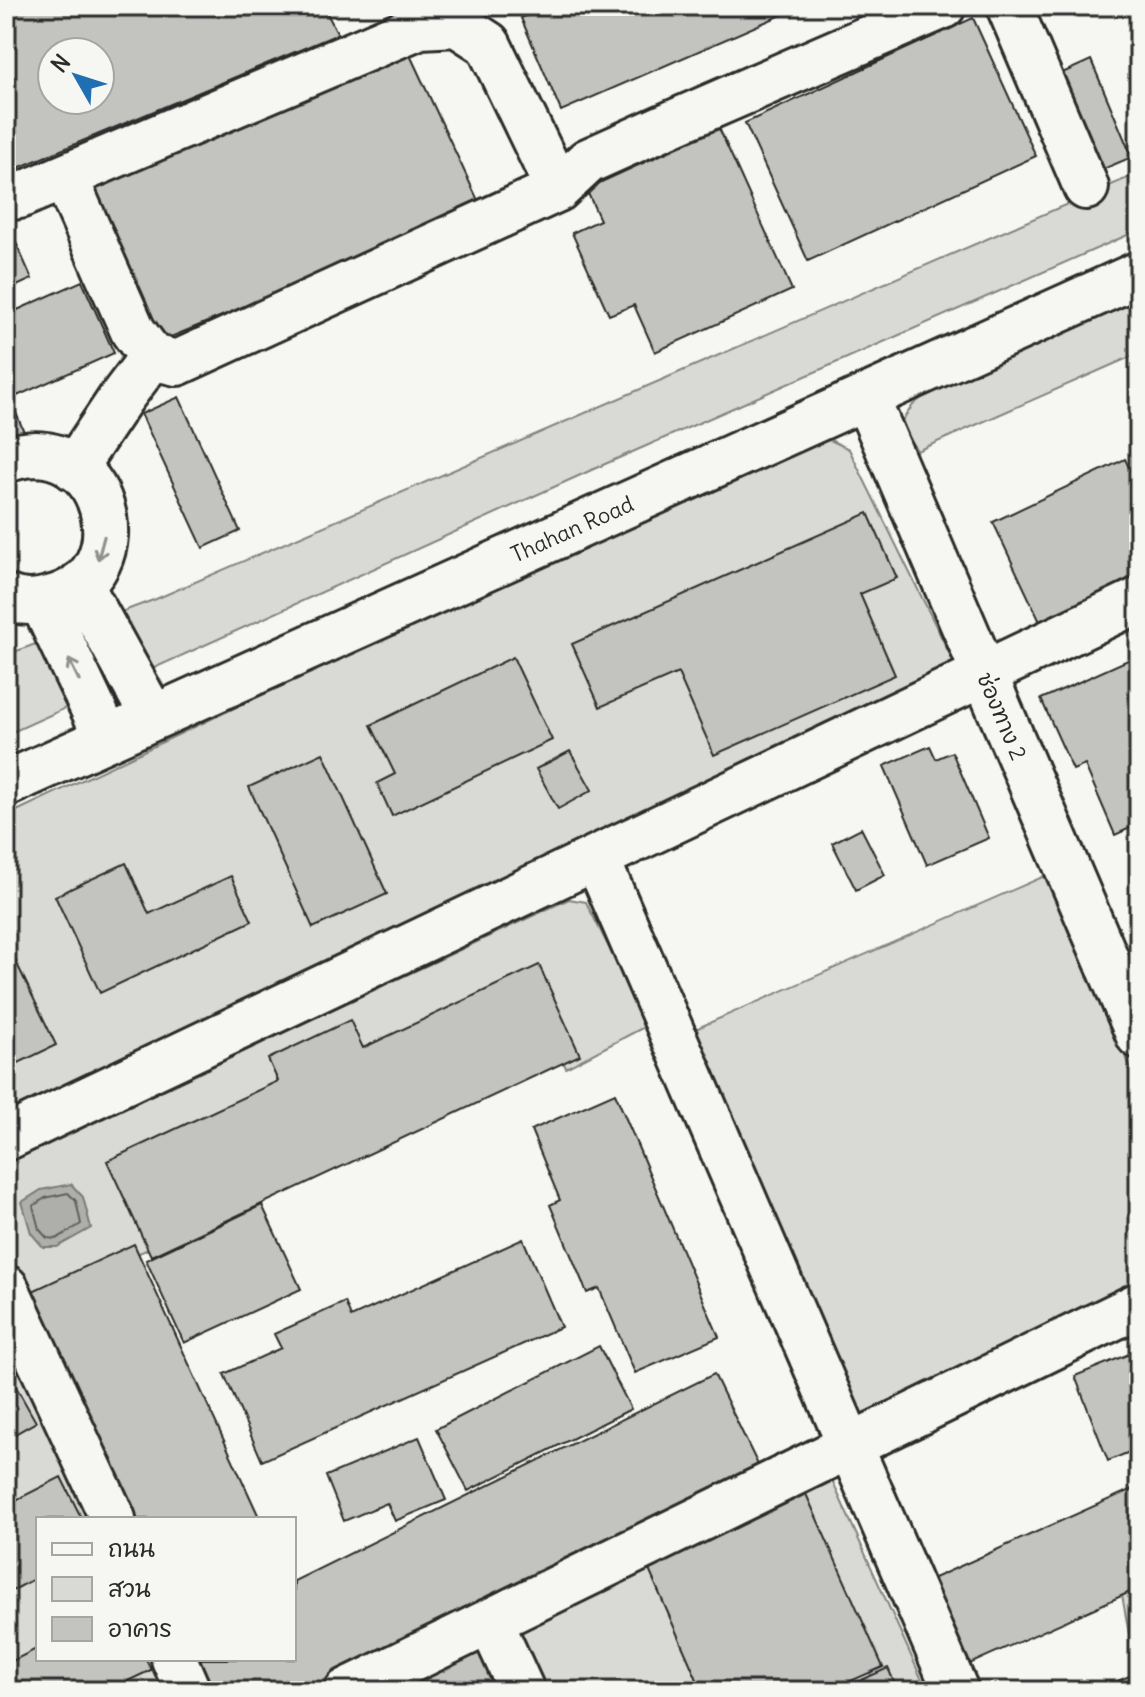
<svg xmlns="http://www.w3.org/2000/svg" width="1145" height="1697" font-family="Delius,'Playpen Sans Thai',sans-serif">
  <rect width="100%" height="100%" fill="#f6f6f2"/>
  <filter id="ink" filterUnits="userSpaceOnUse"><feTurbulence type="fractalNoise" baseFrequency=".0125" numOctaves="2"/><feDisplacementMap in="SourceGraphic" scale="16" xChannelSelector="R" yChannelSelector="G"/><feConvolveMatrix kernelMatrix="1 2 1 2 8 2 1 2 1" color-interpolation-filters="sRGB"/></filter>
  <g filter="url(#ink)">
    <path fill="#d9d9d5" stroke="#828280" stroke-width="2" d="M 1139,173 L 1139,230 L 596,468 L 6,735 L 6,655 L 156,599 Z
      M 1139,295 L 1139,353 L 917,451 L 901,422 L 913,405 L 939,383 Z
      M 830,440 L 849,449 L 957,669 L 6,1119 L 6,816 L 493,586 L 798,444 Z
      M 1047,875 L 1139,1087 L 1139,1293 L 860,1415 L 693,1030 Z
      M 569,899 L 586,902 L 648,1025 L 566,1068 L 527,985 L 162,1243 L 22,1305 L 6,1262 L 6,1162 Z
      M 6,1331 L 91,1519 L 38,1519 L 38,1659 L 154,1659 L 169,1691 L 6,1691 Z
      M 830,1476 L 927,1691 L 878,1691 L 792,1497 Z
      M 688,1543 L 812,1691 L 545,1691 L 515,1620 Z
      M 1139,1586 L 1139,1689 L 1122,1595 Z"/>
    <path fill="#aeaeab" stroke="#7a7a78" stroke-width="2" d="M 71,1184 L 83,1197 L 91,1228 L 57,1247 L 43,1247 L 31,1233 L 22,1202 L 41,1190 Z"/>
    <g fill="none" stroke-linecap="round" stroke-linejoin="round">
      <path stroke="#5f5f5e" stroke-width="2" d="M 68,1193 L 76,1201 L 81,1224 L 56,1239 L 47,1238 L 39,1229 L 33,1206 L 45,1198 Z"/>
    </g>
    <path fill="#c3c3c0" stroke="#2b2b2b" stroke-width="2" fill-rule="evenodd" d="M 6,6 L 323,6 L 338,34 L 6,173 ZM 52,52 L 100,52 L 100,100 L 52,100 Z
      M 462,6 L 499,6 L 467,19 Z
      M 548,6 L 802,6 L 561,111 L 521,18 Z
      M 973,18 L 1036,156 L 808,261 L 745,123 Z
      M 403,40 L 482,209 L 161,341 L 90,177 Z
      M 1091,60 L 1132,157 L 1101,170 L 1060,74 Z
      M 719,128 L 792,290 L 655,352 L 634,305 L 609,315 L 572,233 L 600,220 L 586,189 Z
      M 6,220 L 32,279 L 6,291 Z
      M 82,281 L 114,353 L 10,399 L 25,434 L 6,443 L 6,315 Z
      M 179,397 L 240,531 L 203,548 L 141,414 Z
      M 1125,459 L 1139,488 L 1139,574 L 1040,622 L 993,522 Z
      M 868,513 L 897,578 L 860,594 L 895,675 L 714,755 L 678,673 L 600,707 L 572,644 Z
      M 1139,655 L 1139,824 L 1115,835 L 1085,765 L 1073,770 L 1041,699 Z
      M 513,657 L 552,740 L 392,816 L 377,783 L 395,774 L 371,725 Z
      M 930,746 L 936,759 L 952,752 L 989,838 L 927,865 L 884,766 Z
      M 570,751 L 592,790 L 558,809 L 536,769 Z
      M 323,753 L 387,894 L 313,928 L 249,787 Z
      M 861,828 L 885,875 L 856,890 L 832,843 Z
      M 126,863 L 149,914 L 231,876 L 252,921 L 100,993 L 55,896 Z
      M 6,941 L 56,1045 L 6,1069 Z
      M 539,965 L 580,1055 L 151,1256 L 107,1161 L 278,1081 L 268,1059 L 350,1020 L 363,1048 Z
      M 615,1093 L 719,1337 L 635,1373 L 599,1288 L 587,1293 L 550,1205 L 560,1200 L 531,1130 Z
      M 262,1205 L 301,1289 L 184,1343 L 146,1260 Z
      M 523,1239 L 561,1327 L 262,1461 L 224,1374 L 281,1348 L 274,1334 L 345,1302 L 351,1317 Z
      M 134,1244 L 260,1519 L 127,1519 L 24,1295 Z
      M 599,1346 L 631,1409 L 468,1491 L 436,1429 Z
      M 1139,1350 L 1139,1448 L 1108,1461 L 1075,1376 Z
      M 6,1369 L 36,1422 L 6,1439 Z
      M 714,1374 L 761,1471 L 315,1691 L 207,1691 L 191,1659 L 294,1659 L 294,1581 Z
      M 419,1437 L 446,1500 L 395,1521 L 387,1503 L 344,1521 L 326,1476 Z
      M 61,1477 L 82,1519 L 38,1519 L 38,1577 L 6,1594 L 6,1505 Z
      M 802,1485 L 883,1667 L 828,1691 L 702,1691 L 643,1556 Z
      M 1132,1489 L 1139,1506 L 1139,1588 L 963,1667 L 925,1582 Z
      M 38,1648 L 38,1659 L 146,1659 L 151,1670 L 107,1691 L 12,1691 L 6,1679 L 6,1664 Z
      M 484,1648 L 504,1691 L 393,1691 Z
      M 888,1668 L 898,1691 L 837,1691 Z
      M 1139,1672 L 1139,1691 L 1111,1691 L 1108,1685 Z"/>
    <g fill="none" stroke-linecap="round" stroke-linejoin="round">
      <g stroke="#2b2b2b" stroke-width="50">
        <path id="minor" d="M 1009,6 L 1086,187
          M 65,177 L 133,331 L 152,357 L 177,363 L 558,189 L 588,161 L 675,122 L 943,6
          M 6,198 L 19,196 L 420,26 L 457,24 L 488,44 L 558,189
          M 866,397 L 1139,1036
          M 6,460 C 105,423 148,577 49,599 C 35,603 19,603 6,597
          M 74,468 L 121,398 L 152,357
          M 80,584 L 153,717
          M 42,601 L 107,738
          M 597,859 L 956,1691
          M 6,1138 L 1139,600
          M 6,1288 L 113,1519
          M 490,1621 L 522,1691
          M 174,1659 L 188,1691
          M 347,1691 L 1139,1305"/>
      </g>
      <g stroke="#2b2b2b" stroke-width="50">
        <path id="major" d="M 6,784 L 1139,274"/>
      </g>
      <use href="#minor" stroke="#f6f6f2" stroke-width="44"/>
      <use href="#major" stroke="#f6f6f2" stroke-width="44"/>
    </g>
    <defs><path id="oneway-shaft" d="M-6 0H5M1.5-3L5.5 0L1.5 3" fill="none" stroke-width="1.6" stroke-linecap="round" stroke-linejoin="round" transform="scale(2)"/></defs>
    <g stroke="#90908e">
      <use href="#oneway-shaft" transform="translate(101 548) rotate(105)"/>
      <use href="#oneway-shaft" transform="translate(74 670) rotate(-116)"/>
    </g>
  </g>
  <g text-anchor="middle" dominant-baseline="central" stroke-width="8" stroke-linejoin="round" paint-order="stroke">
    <g font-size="22" fill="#2b2b2b" stroke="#f6f6f2">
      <text transform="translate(572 529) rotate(-24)">Thahan Road</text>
      <text transform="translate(1002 716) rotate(67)">ช่องทาง 2</text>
    </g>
  </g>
  <rect width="1145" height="1697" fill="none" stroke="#f6f6f2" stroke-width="32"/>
  <rect x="16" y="16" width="1113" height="1665" fill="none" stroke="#2b2b2b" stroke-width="3" filter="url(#ink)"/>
  <rect x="36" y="1517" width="260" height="144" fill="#f6f6f2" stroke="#a5a5a2" stroke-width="2"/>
  <rect x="52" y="1543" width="40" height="12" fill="#f6f6f2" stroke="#a5a5a2" stroke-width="2"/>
  <text x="108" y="1557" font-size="24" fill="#2b2b2b">ถนน</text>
  <rect x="52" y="1577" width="40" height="24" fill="#d9d9d5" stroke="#a5a5a2" stroke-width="2"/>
  <text x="108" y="1597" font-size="24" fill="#2b2b2b">สวน</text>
  <rect x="52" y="1617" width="40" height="24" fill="#c3c3c0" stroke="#a5a5a2" stroke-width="2"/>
  <text x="108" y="1637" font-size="24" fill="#2b2b2b">อาคาร</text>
  <g transform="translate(76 76) rotate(309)"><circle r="38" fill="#f6f6f2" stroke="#a5a5a2" stroke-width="2"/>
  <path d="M0-6L14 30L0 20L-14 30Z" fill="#1f6fb2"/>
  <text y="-12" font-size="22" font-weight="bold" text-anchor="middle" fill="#2b2b2b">N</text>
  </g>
</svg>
